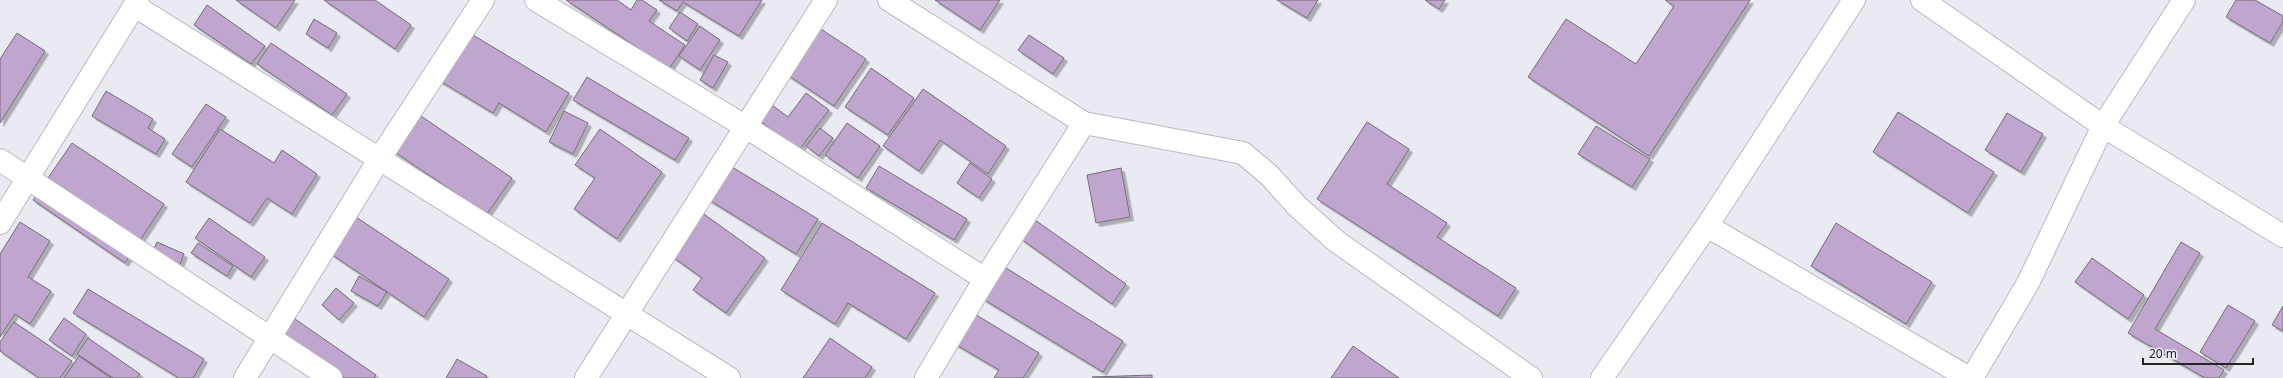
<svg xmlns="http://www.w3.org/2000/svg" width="2283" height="378" font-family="'Noto Sans',sans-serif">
  <defs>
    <filter id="shadow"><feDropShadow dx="3.5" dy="3.5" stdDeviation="0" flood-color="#0004"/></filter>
  </defs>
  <rect width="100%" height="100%" fill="#eaeaf3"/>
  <path fill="#c0a5cf" stroke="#726e75" filter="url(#shadow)" d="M 236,0 L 295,0 L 276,28 Z
    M 324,0 L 375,0 L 411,25 L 395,49 Z
    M 566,0 L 617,0 L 631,10 L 637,0 L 642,0 L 657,10 L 649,21 L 685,45 L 669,69 Z
    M 659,0 L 762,0 L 739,36 L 683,2 L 677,11 Z
    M 935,0 L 1000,0 L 980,30 Z
    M 1277,0 L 1318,0 L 1307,18 Z
    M 1425,0 L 1445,0 L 1439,9 Z
    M 1665,0 L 1750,0 L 1649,156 L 1528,77 L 1566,19 L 1636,64 L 1674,6 Z
    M 2236,0 L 2255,0 L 2283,16 L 2283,22 L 2270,43 L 2226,17 Z
    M 207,5 L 265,46 L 251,64 L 194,25 Z
    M 680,12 L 698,24 L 687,41 L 669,28 Z
    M 314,19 L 337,33 L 328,48 L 306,34 Z
    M 815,25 L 866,59 L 834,106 L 783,72 Z
    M 700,26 L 720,40 L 700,70 L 679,56 Z
    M 468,32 L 569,93 L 546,132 L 499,103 L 493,113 L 435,78 Z
    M 17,33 L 45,51 L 0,123 L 0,59 Z
    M 1029,35 L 1064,58 L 1053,74 L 1018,50 Z
    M 271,43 L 347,94 L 332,115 L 257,64 Z
    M 714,55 L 728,62 L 713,88 L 700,80 Z
    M 871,68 L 914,98 L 888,135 L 845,107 Z
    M 587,77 L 689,138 L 675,160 L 573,100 Z
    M 923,89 L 1006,146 L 988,174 L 940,140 L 919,171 L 883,146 Z
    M 106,91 L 153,119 L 148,128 L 165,139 L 156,154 L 92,116 Z
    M 806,93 L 829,110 L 799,150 L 756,118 L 768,102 L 788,117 Z
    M 206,104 L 226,117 L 192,167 L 172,154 Z
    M 564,111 L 588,123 L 573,154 L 549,142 Z
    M 415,112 L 512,178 L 487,214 L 390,149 Z
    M 1898,112 L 1994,172 L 1968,213 L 1873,152 Z
    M 2007,113 L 2043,134 L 2021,172 L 1985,150 Z
    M 1367,122 L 1409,149 L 1387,184 L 1447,223 L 1437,237 L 1516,288 L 1498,316 L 1317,199 Z
    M 847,123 L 880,146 L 858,178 L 825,155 Z
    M 1596,126 L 1650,159 L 1632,187 L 1578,154 Z
    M 820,128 L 833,138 L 819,156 L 806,146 Z
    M 220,129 L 274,163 L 282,150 L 317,174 L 292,214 L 267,198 L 250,223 L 186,182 Z
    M 600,129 L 662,172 L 617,239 L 574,209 L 595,178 L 575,165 Z
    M 72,143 L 164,204 L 125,263 L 33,200 Z
    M 970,163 L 992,179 L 979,198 L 957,183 Z
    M 727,164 L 818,219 L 796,254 L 706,198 Z
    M 879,166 L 967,219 L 954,240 L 866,188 Z
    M 1121,168 L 1130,217 L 1096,223 L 1087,175 Z
    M 701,212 L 765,258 L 726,313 L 693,290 L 702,278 L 670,255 Z
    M 356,217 L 449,279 L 424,317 L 331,254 Z
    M 209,218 L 265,257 L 251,277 L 195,238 Z
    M 1035,220 L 1126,284 L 1112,304 L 1021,239 Z
    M 20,222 L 50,241 L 28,277 L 51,291 L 30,324 L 15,314 L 0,337 L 0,254 Z
    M 822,223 L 935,293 L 906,339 L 848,303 L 835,324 L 781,290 Z
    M 1836,223 L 1932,282 L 1906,324 L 1811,266 Z
    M 157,242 L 184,254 L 175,277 L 147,265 Z
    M 2181,242 L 2200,253 L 2155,329 L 2224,370 L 2219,378 L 2205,378 L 2128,333 Z
    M 198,243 L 233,266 L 227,276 L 191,253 Z
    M 2092,258 L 2144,295 L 2128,319 L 2075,282 Z
    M 1003,266 L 1123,341 L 1103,372 L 983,299 Z
    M 359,276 L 387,292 L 378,306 L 351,291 Z
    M 336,288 L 354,303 L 339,320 L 322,305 Z
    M 88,289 L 204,359 L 193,378 L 179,378 L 73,313 Z
    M 2228,305 L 2255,321 L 2226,368 L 2200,352 Z
    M 2283,306 L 2283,331 L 2272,325 Z
    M 973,313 L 1039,353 L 1023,378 L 994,378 L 999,370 L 955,344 Z
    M 64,318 L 86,334 L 72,356 L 49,340 Z
    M 295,319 L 376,375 L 374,378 L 339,378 L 282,338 Z
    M 14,322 L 72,361 L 60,378 L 39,378 L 0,351 L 0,342 Z
    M 88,338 L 140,374 L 137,378 L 113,378 L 77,354 Z
    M 830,338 L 872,367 L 865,378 L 803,378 Z
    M 1353,346 L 1399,378 L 1331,378 Z
    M 79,356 L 111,378 L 64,378 Z
    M 457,359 L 487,376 L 486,378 L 446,378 Z
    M 1152,375 L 1152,378 L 1092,377 Z"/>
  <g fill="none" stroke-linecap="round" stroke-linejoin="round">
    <g stroke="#b9b9c2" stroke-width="24">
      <path id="street" d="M 536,0 L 746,127 L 985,279
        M 889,0 L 1084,123 L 1243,153 L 1270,176 L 1297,206 L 1336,241 L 1531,378
        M 135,6 L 729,378
        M 0,160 L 331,378
        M 0,223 L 138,0
        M 1707,226 L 1969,378
        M 245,378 L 380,158 L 483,0
        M 586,378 L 826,0
        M 926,378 L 985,279 L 1084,123
        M 1602,378 L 1707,226 L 1854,0
        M 1972,378 L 2028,283 L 2103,126 L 2184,0"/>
    </g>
    <g stroke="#b9b9c2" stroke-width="24">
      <path id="secondary" d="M 1922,0 L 2103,126 L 2283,236"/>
    </g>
    <use href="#street" stroke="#fff" stroke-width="22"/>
    <use href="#secondary" stroke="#fff" stroke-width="22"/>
  </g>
  <path d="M2143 358v6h110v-6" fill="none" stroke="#252528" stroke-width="2"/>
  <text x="2149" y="358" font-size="12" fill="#252528" stroke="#eaeaf3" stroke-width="3" paint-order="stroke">20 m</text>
</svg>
